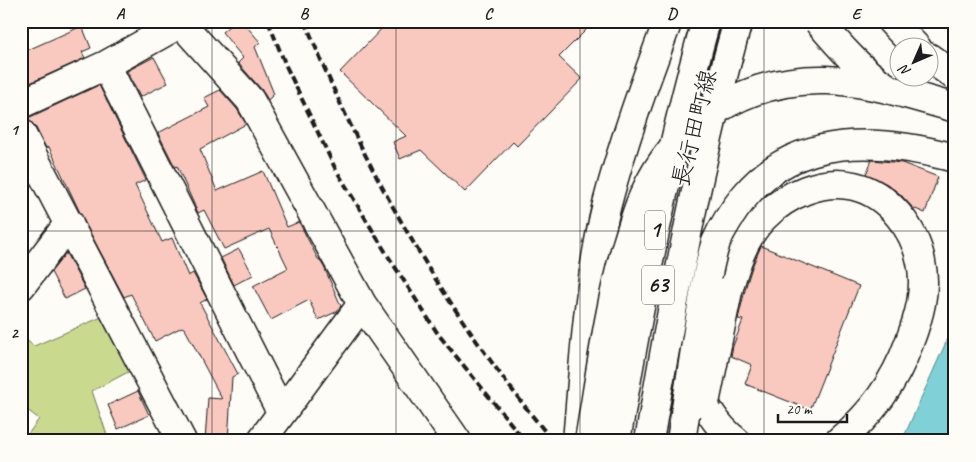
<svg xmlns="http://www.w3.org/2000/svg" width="976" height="462" font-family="Caveat,'Klee One',sans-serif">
  <rect width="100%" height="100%" fill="#fdfcf7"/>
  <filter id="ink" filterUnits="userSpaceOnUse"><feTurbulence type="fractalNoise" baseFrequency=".02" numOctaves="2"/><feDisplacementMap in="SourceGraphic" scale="10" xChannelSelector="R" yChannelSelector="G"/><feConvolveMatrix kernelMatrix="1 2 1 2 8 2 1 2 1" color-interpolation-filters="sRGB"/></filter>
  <g filter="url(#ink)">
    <path fill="#c9d98d" stroke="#727a54" d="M 104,316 L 130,371 L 92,391 L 107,435 L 108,441 L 23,441 L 39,419 L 21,405 L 21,336 L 34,346 Z"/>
    <path fill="#7fd0d7" stroke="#57888c" d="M 955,322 L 955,441 L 902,441 Z"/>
    <path fill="#f9c9bf" stroke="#1c1c1c" d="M 235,21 L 242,21 L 260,42 L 255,47 L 274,94 L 268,100 L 262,90 L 238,63 L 243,58 L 222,32 Z
      M 389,21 L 595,21 L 559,57 L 582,79 L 517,146 L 513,142 L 465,192 L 421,150 L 400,159 L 393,142 L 406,136 L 340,72 Z
      M 82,26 L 91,48 L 82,52 L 85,58 L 21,87 L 21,53 Z
      M 154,57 L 168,83 L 140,97 L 127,71 Z
      M 99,85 L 146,180 L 135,185 L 162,242 L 172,238 L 188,276 L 193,273 L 207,299 L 200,303 L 238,374 L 232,377 L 228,441 L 205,441 L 208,398 L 222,399 L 185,329 L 182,327 L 155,341 L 131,294 L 124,297 L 84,221 L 49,147 L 46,148 L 35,126 L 26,119 Z
      M 220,90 L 237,109 L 246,124 L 200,149 L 217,191 L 263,171 L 287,227 L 299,222 L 318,259 L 319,259 L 324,267 L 341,306 L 336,312 L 318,320 L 309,300 L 271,320 L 253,286 L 288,268 L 269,229 L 224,249 L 204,210 L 198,213 L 177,166 L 175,167 L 158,133 L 209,107 L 204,98 Z
      M 872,160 L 902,163 L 938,177 L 925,213 L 913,208 L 900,194 L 887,184 L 866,174 Z
      M 761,246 L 859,286 L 810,410 L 745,384 L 752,365 L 731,356 L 733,346 L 743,320 L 738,319 L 746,286 L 752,267 Z
      M 239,249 L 253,275 L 234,285 L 221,258 Z
      M 66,253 L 85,289 L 65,299 L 51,272 Z
      M 138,391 L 149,415 L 118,429 L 108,405 Z"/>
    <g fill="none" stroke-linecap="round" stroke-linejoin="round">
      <g stroke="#1c1c1c" stroke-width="31">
        <path id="minor" d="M 179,21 L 250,100 L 362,304 L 457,441
          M 106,65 L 281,412
          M 21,104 L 106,65 L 181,23
          M 21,133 L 182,441
          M 21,286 L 69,223
          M 261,441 L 362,304"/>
      </g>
      <g stroke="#1c1c1c" stroke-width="31">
        <path id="major" d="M 689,141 L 720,21
          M 658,285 L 676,203"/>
      </g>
      <g stroke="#1c1c1c" stroke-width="31">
        <path id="highway" d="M 891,21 L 917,48
          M 928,57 L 955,76
          M 678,232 L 687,151
          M 728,291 C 735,265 744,237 764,217 C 786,195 822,178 854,186 C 888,194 915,229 921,262 C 927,290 919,317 909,343 C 895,382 871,415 839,441
          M 678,294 C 682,345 693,408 736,441
          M 577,441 C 584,362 588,281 607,204 C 623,142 645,82 668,21"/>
      </g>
      <use href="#minor" stroke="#fdfcf7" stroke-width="28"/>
      <use href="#major" stroke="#fdfcf7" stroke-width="28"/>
      <use href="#highway" stroke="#fdfcf7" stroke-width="28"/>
      <path stroke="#1c1c1c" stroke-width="4" stroke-dasharray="8 4" stroke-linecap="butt" d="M 268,21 L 286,66 L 335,168 L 388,256 L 438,334 L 525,441
        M 305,21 C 364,171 450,318 553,441"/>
      <g stroke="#1c1c1c" stroke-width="31" stroke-linecap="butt">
        <path id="highway-bridge" d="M 818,21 C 839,45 859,69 886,87
          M 705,403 L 728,291
          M 589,441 C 600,376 608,311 626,247 C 631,231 636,213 643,197 C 675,123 745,78 826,80 C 870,81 912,96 955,108
          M 616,441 C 640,300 667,159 706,21
          M 649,441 C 673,300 699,159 738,21
          M 681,441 C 687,402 693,363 699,324 C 704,297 707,269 716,242 C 723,226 733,211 744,197 C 797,132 881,138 955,158"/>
      </g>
      <use href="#highway-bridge" stroke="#fdfcf7" stroke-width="28"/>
    </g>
  </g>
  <path fill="none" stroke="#1c1c1c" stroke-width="1" stroke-opacity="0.55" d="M 212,21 L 212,441M 396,21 L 396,441M 580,21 L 580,441M 764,21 L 764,441M 21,231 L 955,231"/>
  <g text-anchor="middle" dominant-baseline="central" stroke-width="4.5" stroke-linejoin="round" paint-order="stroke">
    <g fill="#fdfcf7" stroke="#605f5e" stroke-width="1">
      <rect x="645" y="210.5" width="20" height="39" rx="4"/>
      <rect x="642" y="265.5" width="32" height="39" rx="4"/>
    </g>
    <g font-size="22" font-weight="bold" fill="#1c1c1c">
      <text x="655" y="230">1</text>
      <text x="658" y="285">63</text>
    </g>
    <g font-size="24" fill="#1c1c1c" stroke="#fdfcf7">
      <text transform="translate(694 128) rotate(-76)">長行田町線</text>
    </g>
  </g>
  <rect width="976" height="462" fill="none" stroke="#fdfcf7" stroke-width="55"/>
  <g transform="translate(914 62) rotate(225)"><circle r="24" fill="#fdfcf7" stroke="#a3a29f"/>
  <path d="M0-4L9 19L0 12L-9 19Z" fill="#1c1c1c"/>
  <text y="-8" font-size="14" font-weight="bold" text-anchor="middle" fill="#1c1c1c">N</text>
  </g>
  <path d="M778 414v8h69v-8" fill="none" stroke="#1c1c1c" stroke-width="2.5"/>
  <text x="786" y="414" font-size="15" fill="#1c1c1c" stroke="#fdfcf7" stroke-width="4" paint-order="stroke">20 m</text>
  <rect x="28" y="28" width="920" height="406" fill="none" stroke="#1c1c1c" stroke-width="2"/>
  <g font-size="16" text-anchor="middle" font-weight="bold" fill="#1c1c1c">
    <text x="120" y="19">A</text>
    <text x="304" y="19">B</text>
    <text x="488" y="19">C</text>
    <text x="672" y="19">D</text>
    <text x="856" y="19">E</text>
    <text x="14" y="135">1</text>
    <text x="14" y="338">2</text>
  </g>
</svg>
